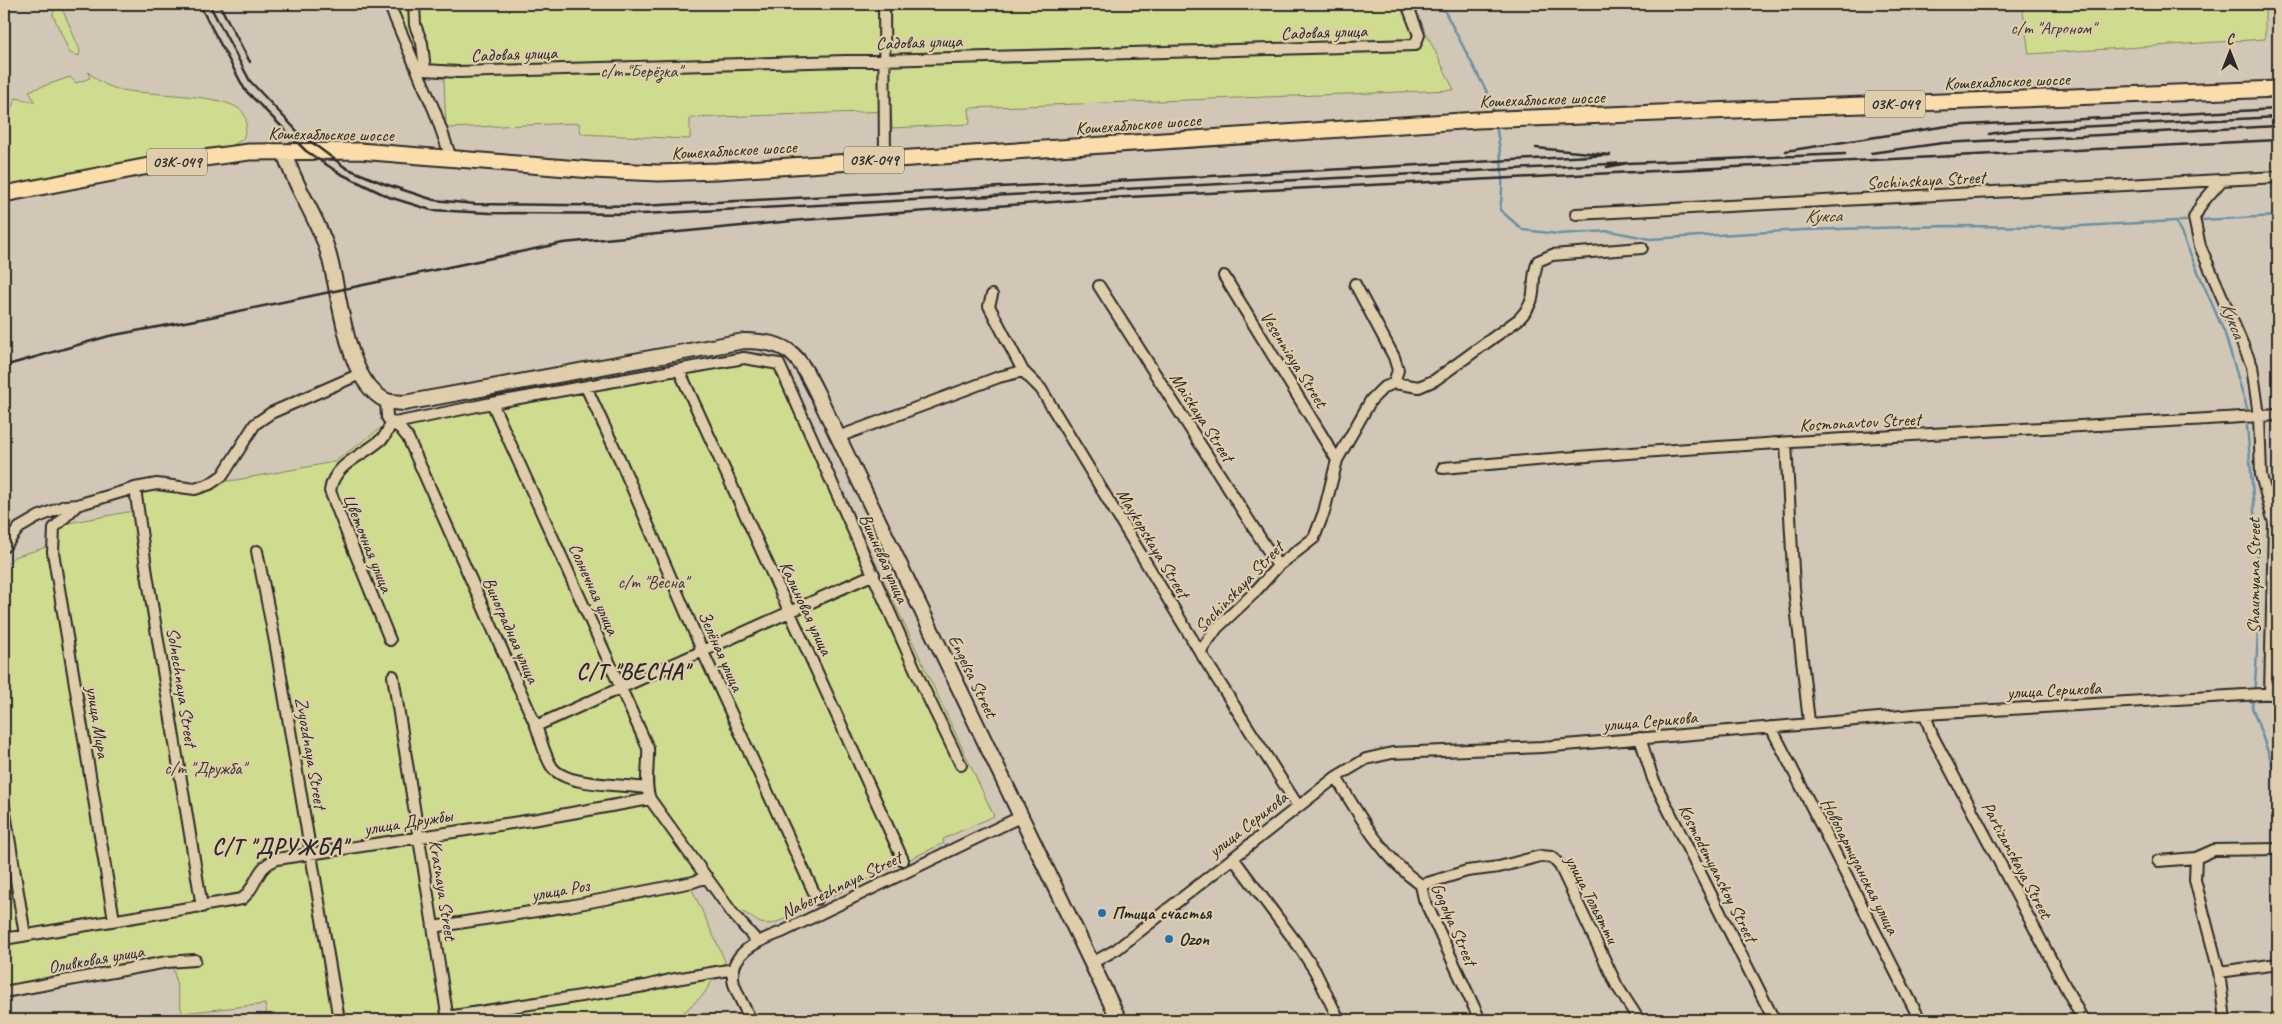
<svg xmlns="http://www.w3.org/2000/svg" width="2282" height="1024" font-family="Caveat,sans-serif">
  <rect width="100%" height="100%" fill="#d2c7b6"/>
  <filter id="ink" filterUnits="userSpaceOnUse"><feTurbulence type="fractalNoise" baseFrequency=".02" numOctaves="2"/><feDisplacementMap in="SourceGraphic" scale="10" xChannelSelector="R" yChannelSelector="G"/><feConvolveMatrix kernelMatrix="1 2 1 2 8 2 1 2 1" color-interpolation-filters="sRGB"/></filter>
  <g filter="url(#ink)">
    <path fill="#cfdc8f" stroke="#7d845d" d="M 48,4 L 60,4 L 80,50 L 79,56 L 70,53 L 53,15 L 54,10 Z
      M 395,4 L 1412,4 L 1454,90 L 969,108 L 970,124 L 892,128 L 891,111 L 690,118 L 690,139 L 581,134 L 579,123 L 446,128 L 444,79 L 422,72 Z
      M 2022,4 L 2265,4 L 2265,39 L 2029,54 Z
      M 88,72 C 96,79 104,85 114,88 C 140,97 236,91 245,116 C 248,123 245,132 243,139 L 233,145 L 8,185 L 4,166 L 4,113 L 9,113 L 16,98 L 35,102 L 29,91 L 70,77 L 76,83 L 90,78 Z
      M 763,353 L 781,361 L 994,816 L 943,839 L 944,843 L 773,924 L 760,923 L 742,911 L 732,917 L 707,884 L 691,887 L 725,961 L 703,995 L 675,1020 L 268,1020 L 265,1004 L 182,1013 L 173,967 L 4,998 L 4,568 L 14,557 L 47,547 L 52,526 L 133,511 L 132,494 L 189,485 L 236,480 L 334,462 L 398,416 L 733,355 Z"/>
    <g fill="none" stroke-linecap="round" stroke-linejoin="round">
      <path stroke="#6b90a5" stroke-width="2.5" d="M 1441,4 L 1492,102 L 1494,115
        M 1496,125 C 1501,154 1505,181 1500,210 L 1523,230 L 1558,234 L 1610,231 L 1650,239 L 1803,230 L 1947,226 L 2061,227 L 2176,221 L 2225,334 L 2247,408
        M 2201,220 L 2278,216
        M 2176,221 L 2186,221
        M 2247,426 C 2255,514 2263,604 2254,693
        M 2253,698 L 2252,707 L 2278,780"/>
      <g stroke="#2b2b2b" stroke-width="14">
        <path id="street" d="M 389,4 L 435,112 L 451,158
          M 414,4 L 415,25 L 422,43 L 425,70
          M 884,4 L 885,159
          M 425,70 L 458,72 L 1415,45 L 1419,35 L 1407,4
          M 2222,180 L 2202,203 L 2194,218 L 2200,246 L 2252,366 L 2259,416 L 2261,475 L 2274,523 L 2270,694
          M 1576,214 L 2278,177
          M 1224,276 L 1337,460
          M 1355,284 L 1394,357 L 1398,370 L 1394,383
          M 1099,286 L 1278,566
          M 992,295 L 989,306 L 1023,371 L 1041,389 L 1200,652 L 1298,806
          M 679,370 L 903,860
          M 586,387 L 621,462 L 702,650 L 817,899
          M 386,401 L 387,417 L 391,423 L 400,422 L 492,403 L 744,358 L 779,364 L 923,687 L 961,765
          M 492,403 L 648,748 C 649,765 644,784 650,799 L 733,914 L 757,941
          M 838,437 L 999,377 L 1023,371
          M 1786,443 L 1794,588 L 1809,722
          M 1443,468 C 1721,443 2000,431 2278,415
          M 135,488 L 147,574 L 202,907
          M 77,505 L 54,528 L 53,552 L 114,920
          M 4,547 L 19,528 L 38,517 L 65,506 L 77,505 L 135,488 L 157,484 L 195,489 L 210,484 L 223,475 L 255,424 L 271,413 L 360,374
          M 257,551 L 276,647 L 339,1020
          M 390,640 L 330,491 C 334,462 365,456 384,437 C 387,433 389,427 391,423 L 400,428 L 408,438 L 536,726 C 541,739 544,755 552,767 C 566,787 623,784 646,788
          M 1200,652 L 1217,628 L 1253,594 L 1278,566 L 1314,538 L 1324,512 L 1337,460 L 1371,400 L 1383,388 L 1394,383 L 1419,387 L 1435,380 L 1519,319 C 1542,295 1528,286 1538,261 L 1552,255 L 1642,248
          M 393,676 L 448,1020
          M 1925,714 L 1932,735 L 2083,1020
          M 536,726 L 874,574
          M 1771,727 L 1920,1020
          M 1640,738 L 1653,779 L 1774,1020
          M 1336,777 C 1359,816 1383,858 1421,885 L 1424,899 L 1480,1020
          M 4,807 L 25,935
          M 1233,858 L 1298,945 L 1315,971 L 1339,1020
          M 2196,858 L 2195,880 L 2219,972 L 2225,1020
          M 2158,861 L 2196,858 L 2214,850 L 2278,849
          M 1421,885 L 1467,871 L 1499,867 L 1540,856 L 1552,857 L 1560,866 L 1617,986 L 1639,1020
          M 433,927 L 569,906 L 693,882 L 707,877
          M 4,939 L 242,899 C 259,885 254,868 277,859 L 538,819 L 650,799
          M 1092,963 L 1117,949 L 1336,777 L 1366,759 L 1392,753 L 1542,747 L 1925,714 L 2278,693
          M 2219,972 L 2278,964
          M 4,992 L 167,962 L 195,960
          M 447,1017 L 645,986 L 670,980 L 734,969
          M 751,1020 C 745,1009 738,996 734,984 C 726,953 760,940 782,932 L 1020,817"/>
      </g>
      <g stroke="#2b2b2b" stroke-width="18">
        <path id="secondary" d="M 284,152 C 294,184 313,211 325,243 C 341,284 342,379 385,400 C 390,403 398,402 404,403 L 744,341 C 790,342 797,353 817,393 L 1119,1020"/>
      </g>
      <g stroke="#2b2b2b" stroke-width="19">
        <path id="primary" d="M 4,194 L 159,164 L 249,152 L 359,151 L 592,170 L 658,173 L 717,171 L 1477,120 L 2278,89"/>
      </g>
      <use href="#street" stroke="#dfcdab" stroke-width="10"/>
      <use href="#secondary" stroke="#dfcdab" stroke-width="14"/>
      <use href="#primary" stroke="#fbddab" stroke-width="15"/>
      <path stroke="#2b2b2b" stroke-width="2.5" d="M 199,4 L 245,90 L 306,151 L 339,173 L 389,197 L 431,210 L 490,213 L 643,214 L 1628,163 L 1607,167
        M 209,4 L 250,81 L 299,133 L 346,168 L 385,184 L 434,200 L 475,204 L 641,206 L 1610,155 L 1536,148
        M 219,4 L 250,62
        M 1989,134 L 2014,130 L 2278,117
        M 1786,151 L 1947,126 L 2278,109
        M 1871,153 L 1943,143 L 2278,126
        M 1628,163 L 1845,154
        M 4,366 L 109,336 L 206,318 L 563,243 L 803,220 L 1108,198 L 2278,140"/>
    </g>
  </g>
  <g fill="#1f6fb2" stroke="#dfcdab" stroke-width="2">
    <circle cx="1102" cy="913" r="5"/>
    <circle cx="1169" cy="939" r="5"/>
  </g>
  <g text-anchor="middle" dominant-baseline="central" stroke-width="4.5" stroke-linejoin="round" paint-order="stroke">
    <g fill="#dfcdab" stroke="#615c51" stroke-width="1">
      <rect x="1865" y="90.5" width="60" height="27" rx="4"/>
      <rect x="844" y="146.5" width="60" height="27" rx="4"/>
      <rect x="147" y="148.5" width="60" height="27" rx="4"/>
    </g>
    <g font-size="16" font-weight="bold" fill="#2b2b2b">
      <text x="1895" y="104">03К-049</text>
      <text x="874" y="160">03К-049</text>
      <text x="177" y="162">03К-049</text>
    </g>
    <g font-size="18" fill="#3b3d35" stroke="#dfcdab">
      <text x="2053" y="28">с/т "Агроном"</text>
      <text x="641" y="71">с/т "Берёзка"</text>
      <text x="653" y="582">с/т "Весна"</text>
      <text x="205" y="768">с/т "Дружба"</text>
    </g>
    <g font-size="18" fill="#2b2b2b" stroke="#dfcdab">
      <text transform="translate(1324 32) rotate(-2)">Садовая улица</text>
      <text transform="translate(919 42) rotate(-2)">Садовая улица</text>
      <text transform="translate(514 54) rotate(-2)">Садовая улица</text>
      <text transform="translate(2007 81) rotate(-2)">Кошехабльское шоссе</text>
      <text transform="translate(1542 99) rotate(-2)">Кошехабльское шоссе</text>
      <text transform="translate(1138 124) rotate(-4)">Кошехабльское шоссе</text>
      <text transform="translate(331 134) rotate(1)">Кошехабльское шоссе</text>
      <text transform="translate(734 150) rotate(-3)">Кошехабльское шоссе</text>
      <text transform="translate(1926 180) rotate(-3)">Sochinskaya Street</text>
      <text transform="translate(1294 359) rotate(58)">Vesenniaya Street</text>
      <text transform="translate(1202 417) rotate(57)">Maiskaya Street</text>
      <text transform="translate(1860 422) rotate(-3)">Kosmonavtov Street</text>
      <text transform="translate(368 543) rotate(68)">Цветочная улица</text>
      <text transform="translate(1153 543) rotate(59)">Maykopskaya Street</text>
      <text transform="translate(884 558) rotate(66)">Вишнёвая улица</text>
      <text transform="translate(2254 576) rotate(-90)">Shaumyana Street</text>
      <text transform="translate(1239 587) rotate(-46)">Sochinskaya Street</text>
      <text transform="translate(594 589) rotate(66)">Солнечная улица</text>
      <text transform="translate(806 608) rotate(65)">Калиновая улица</text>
      <text transform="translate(511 630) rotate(66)">Виноградная улица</text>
      <text transform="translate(721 651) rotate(66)">Зелёная улица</text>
      <text transform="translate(973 676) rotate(64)">Engelsa Street</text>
      <text transform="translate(182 687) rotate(81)">Solnechnaya Street</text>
      <text transform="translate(2054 690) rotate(-3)">улица Серикова</text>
      <text transform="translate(1650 721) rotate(-5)">улица Серикова</text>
      <text transform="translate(98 722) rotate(81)">улица Мира</text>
      <text transform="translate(311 753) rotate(80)">Zvyozdnaya Street</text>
      <text transform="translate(408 822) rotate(-9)">улица Дружбы</text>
      <text transform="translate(1248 824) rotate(-38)">улица Серикова</text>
      <text transform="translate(2017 860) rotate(62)">Partizanskaya Street</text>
      <text transform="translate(1860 866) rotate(63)">Новопартизанская улица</text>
      <text transform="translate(1718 873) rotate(63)">Kosmodemyanskoy Street</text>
      <text transform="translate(841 885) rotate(-26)">Naberezhnaya Street</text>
      <text transform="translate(443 890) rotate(81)">Krasnaya Street</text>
      <text transform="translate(560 890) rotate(-10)">улица Роз</text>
      <text transform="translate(1592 899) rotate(63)">улица Тольятти</text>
      <text transform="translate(1454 924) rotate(66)">Gogolya Street</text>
      <text transform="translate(96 959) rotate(-10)">Оливковая улица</text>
    </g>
    <g font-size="18" font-weight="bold" fill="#2b2b2b" stroke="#dfcdab" text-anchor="start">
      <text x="1112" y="913">Птица счастья</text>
      <text x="1179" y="939">Ozon</text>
    </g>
    <g font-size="19" font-style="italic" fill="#363c3f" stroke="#dfcdab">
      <text transform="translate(1823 216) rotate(-1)">Кукса</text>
      <text transform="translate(2233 320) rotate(69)">Кукса</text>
    </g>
    <g font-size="22" font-weight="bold" letter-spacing="1" fill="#2b2b2b" stroke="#dfcdab">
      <text x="633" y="672">С/Т "ВЕСНА"</text>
      <text x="280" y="847">С/Т "ДРУЖБА"</text>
    </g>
  </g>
  <rect width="2282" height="1024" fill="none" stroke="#dfcdab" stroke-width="20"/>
  <rect x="10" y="10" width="2262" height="1004" fill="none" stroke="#2b2b2b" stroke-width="2" filter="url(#ink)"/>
  <g transform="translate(2230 52)" stroke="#dfcdab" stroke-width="4" paint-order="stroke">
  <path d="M0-4L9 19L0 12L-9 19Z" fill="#2b2b2b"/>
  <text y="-8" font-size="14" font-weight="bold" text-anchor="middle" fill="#2b2b2b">С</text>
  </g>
</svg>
